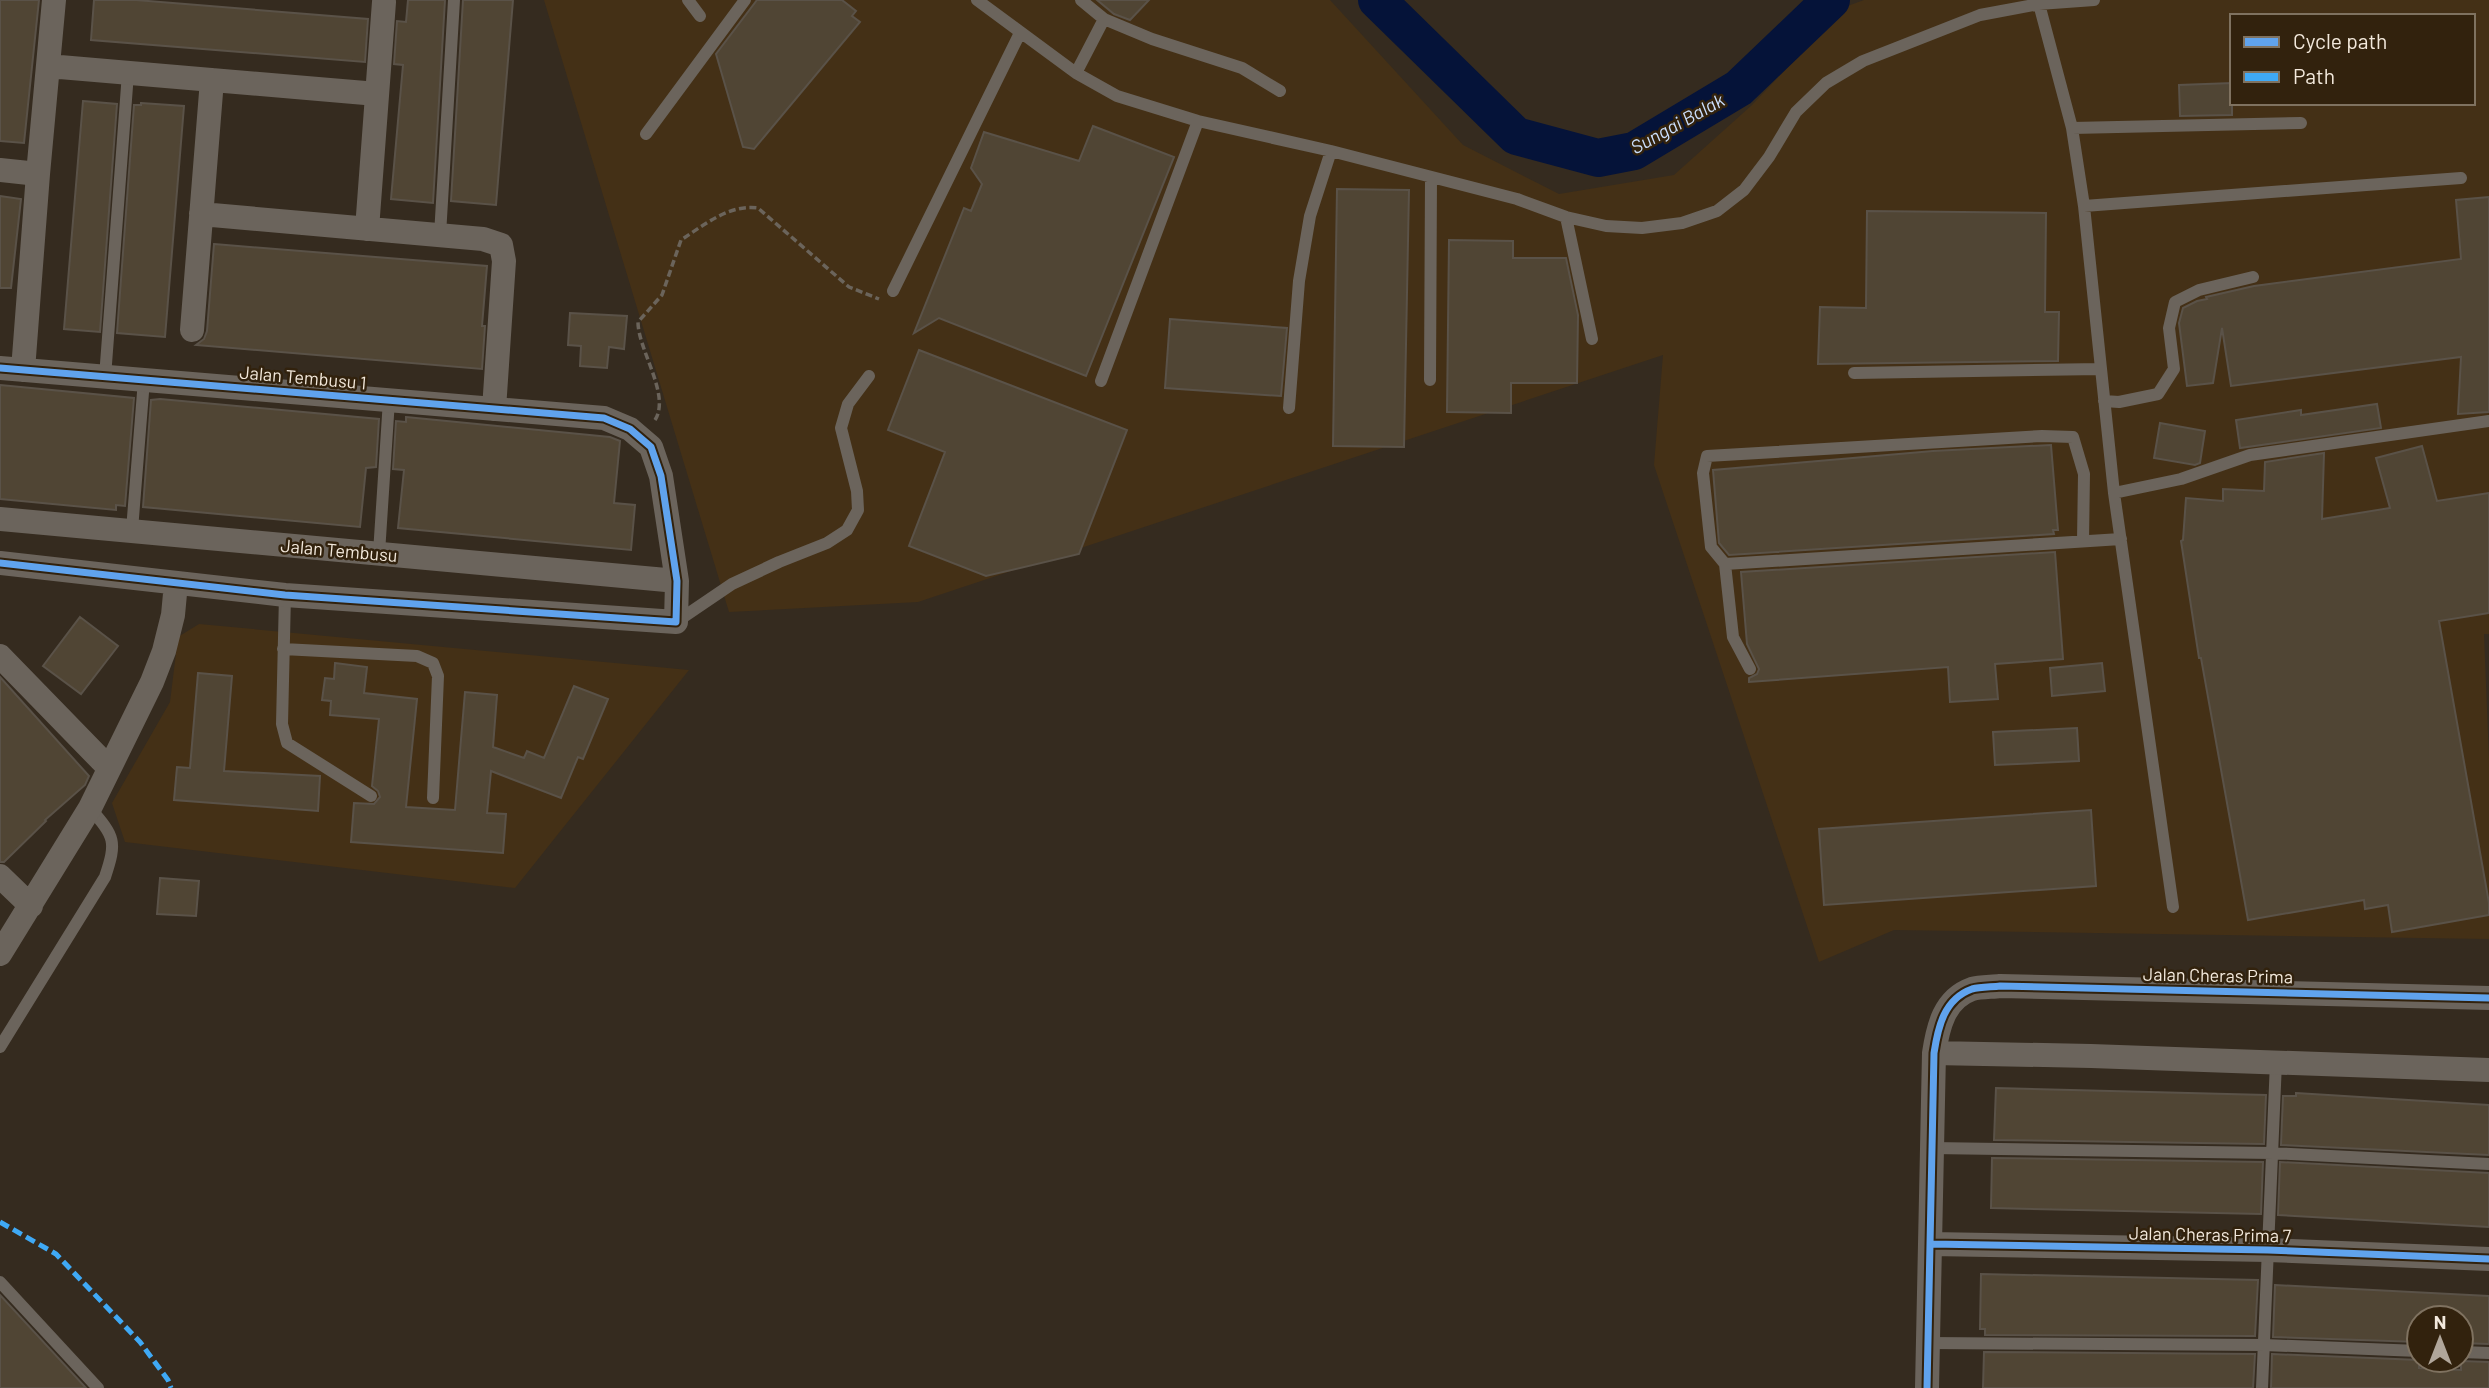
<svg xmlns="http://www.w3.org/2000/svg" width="2489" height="1388" font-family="Barlow,sans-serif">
  <rect width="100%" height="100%" fill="#352b1f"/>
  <path fill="#443016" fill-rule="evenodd" d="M 544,0 L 1330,0 L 1463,145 L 1559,194 L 1674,175 L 1752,105 L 1845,7 L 1864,0 L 2489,0 L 2489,634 L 2484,634 L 2489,759 L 2489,939 L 1894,930 L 1819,962 L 1654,465 L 1663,355 L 918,602 L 729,612 ZM 2232,16 L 2473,16 L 2473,103 L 2232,103 Z
    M 199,624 L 689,670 L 515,888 L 125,842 L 112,803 L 170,702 L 178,637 Z"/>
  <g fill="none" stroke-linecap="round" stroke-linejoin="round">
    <path stroke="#051339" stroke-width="38" d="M 1377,0 L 1516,136 L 1598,158 L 1634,151 L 1739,88 L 1831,0"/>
  </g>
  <path fill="#504534" stroke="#5a5248" stroke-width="2" d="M 0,0 L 39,0 L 24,143 L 0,141 Z
    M 94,0 L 136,0 L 368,19 L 365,62 L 91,40 Z
    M 408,0 L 445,0 L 433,203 L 391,199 L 403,65 L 394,64 L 397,21 L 406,22 Z
    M 463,0 L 513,0 L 496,205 L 451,201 Z
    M 757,0 L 842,0 L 856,11 L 852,16 L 860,22 L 754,149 L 743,147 L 716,54 Z
    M 1097,0 L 1149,0 L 1130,20 L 1114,14 Z
    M 2232,83 L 2232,115 L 2180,116 L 2179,85 Z
    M 83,101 L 117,104 L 100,332 L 64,329 Z
    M 141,103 L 184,106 L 165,337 L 117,333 L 134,105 L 141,105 Z
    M 1093,126 L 1174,157 L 1086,376 L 939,318 L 914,333 L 964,208 L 971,211 L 982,184 L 971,168 L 984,132 L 1079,161 Z
    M 1337,189 L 1409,190 L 1404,447 L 1333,446 Z
    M 0,196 L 21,199 L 11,288 L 0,288 Z
    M 2489,197 L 2489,412 L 2458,414 L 2461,357 L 2231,386 L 2222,328 L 2213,383 L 2187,386 L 2179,323 L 2183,308 L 2197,301 L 2207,299 L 2206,297 L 2254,286 L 2461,259 L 2456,200 Z
    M 1867,211 L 2046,213 L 2045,312 L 2059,312 L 2058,361 L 1818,364 L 1820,307 L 1866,308 Z
    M 1449,240 L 1513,241 L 1513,258 L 1566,258 L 1578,315 L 1577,383 L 1511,383 L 1511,413 L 1447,412 Z
    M 214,244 L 487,266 L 482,326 L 485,326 L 482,369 L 196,345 L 204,339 L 207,331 Z
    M 570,313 L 627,316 L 624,349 L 609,347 L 607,368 L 580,366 L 581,346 L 568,345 Z
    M 1170,319 L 1287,328 L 1281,396 L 1165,388 Z
    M 919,350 L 1127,430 L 1079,554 L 986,576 L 909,546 L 945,452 L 888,430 Z
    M 0,385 L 134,398 L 125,506 L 116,505 L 116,510 L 0,499 Z
    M 160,399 L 379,419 L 376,467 L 366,468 L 360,527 L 143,507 L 151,400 Z
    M 2377,404 L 2381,428 L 2240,448 L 2236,420 L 2301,410 L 2301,415 Z
    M 406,417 L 610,437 L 620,441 L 614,503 L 635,505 L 631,550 L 398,528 L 404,470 L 393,469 L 396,421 L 406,422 Z
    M 2160,423 L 2205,431 L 2200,463 L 2195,465 L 2154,458 Z
    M 2051,445 L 2058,530 L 2053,530 L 2054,534 L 1729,555 L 1719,543 L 1713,470 L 1933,451 Z
    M 2422,446 L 2437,501 L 2489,493 L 2489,613 L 2439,621 L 2489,903 L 2489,915 L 2392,932 L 2388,905 L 2365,909 L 2364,900 L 2248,920 L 2201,658 L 2199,658 L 2181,541 L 2183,540 L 2186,498 L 2223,501 L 2223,489 L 2264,491 L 2265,462 L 2324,453 L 2322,519 L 2390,508 L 2376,458 Z
    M 2055,552 L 2063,659 L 1995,664 L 1998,699 L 1950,702 L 1948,667 L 1749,682 L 1749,678 L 1757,674 L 1759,669 L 1747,644 L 1741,572 Z
    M 80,617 L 118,646 L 81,694 L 43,666 Z
    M 335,663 L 367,667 L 364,693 L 417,699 L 406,807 L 455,810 L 465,692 L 497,695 L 493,747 L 524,758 L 527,751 L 544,758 L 574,686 L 608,699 L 583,759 L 578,757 L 561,798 L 491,771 L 487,813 L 506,814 L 503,853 L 351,842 L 354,803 L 374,804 L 380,797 L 378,791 L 372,786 L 379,719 L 330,715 L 331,701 L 322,700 L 325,678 L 334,679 Z
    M 2102,663 L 2105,691 L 2052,696 L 2050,668 Z
    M 198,673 L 232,676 L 224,771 L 320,776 L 318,811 L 174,800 L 177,767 L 190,768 Z
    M 0,677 L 89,776 L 85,785 L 45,820 L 46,821 L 4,862 L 0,862 Z
    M 2077,728 L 2079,761 L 1995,765 L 1993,732 Z
    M 2091,810 L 2096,886 L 1824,905 L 1819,829 Z
    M 160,878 L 199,881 L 196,916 L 157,914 Z
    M 1996,1088 L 2266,1095 L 2264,1144 L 1994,1140 Z
    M 2296,1093 L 2489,1105 L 2489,1155 L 2281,1145 L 2283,1096 L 2296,1096 Z
    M 1992,1158 L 2263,1162 L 2261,1214 L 1991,1208 Z
    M 2280,1162 L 2489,1173 L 2489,1227 L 2278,1215 Z
    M 1981,1274 L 2258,1280 L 2255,1336 L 1985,1335 L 1985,1329 L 1980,1329 Z
    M 2275,1285 L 2489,1296 L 2489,1344 L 2461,1343 L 2461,1318 L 2419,1318 L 2419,1342 L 2273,1337 Z
    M 0,1295 L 86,1388 L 0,1388 Z
    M 1984,1352 L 2255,1354 L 2253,1388 L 1983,1388 Z
    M 2272,1354 L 2419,1360 L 2419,1368 L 2461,1370 L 2461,1361 L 2489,1362 L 2489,1388 L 2271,1388 Z"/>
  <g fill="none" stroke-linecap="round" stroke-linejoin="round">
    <path stroke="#6b645b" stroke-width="3.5" stroke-dasharray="7 3.5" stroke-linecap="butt" d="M 655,420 C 671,395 638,350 638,322 L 662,295 L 681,240 C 704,225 729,204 758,208 L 849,287 L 879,299"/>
    <path stroke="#6b645c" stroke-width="12" d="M 688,0 L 700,16
      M 977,0 L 1076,73 L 1117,96 L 1198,121 L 1331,151 L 1517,199 L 1566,217 L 1606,226 L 1642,228 L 1682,223 L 1717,211 L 1744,190 L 1769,157 L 1796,112 L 1826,83 L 1863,61 L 1980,15 L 2039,4 L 2094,0
      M 2039,4 L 2072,128 L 2084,206 L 2114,493 L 2173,907
      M 1104,19 L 1152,39 L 1242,68 L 1280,91
      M 1076,73 L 1104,19 L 1081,0
      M 2072,128 L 2301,123
      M 646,134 L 745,0
      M 2084,206 L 2461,178
      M 1566,217 L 1592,339
      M 440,235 L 454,0
      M 893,291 L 1020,33
      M 1854,373 L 2101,369
      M 105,377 L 128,73
      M 1430,380 L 1431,177
      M 1101,381 L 1198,121
      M 2104,401 L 2119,402 L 2158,394 L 2174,369 L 2169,328 L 2175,302 L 2199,290 L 2253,277
      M 1289,408 L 1299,281 L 1310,216 L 1331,151
      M 2114,493 L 2181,479 L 2250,455 L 2489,421
      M 132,530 L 144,380
      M 379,553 L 389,400
      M 1725,564 L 2121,539
      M 285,595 L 282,724 L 287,743 L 371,796
      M 676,622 L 732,584 L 779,562 L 827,543 L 847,530 L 858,510 L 857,491 L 841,428 L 848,404 L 869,376
      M 283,649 L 417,656 L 433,663 L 438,676 L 433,798
      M 1750,669 L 1733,637 L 1725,564 L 1711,547 L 1703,473 L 1707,456 L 2042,436 L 2073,437 L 2084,474 L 2083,541
      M 0,1047 L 105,877 C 117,841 115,837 90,808
      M 1932,1148 L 2272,1153 L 2489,1164
      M 0,1282 L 98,1388
      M 1928,1343 L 2264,1345 L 2419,1351
      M 2461,1352 L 2489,1353
      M 2262,1388 L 2276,1062"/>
    <path stroke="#6b645c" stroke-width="24" d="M 48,66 L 377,94
      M 0,170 L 38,174
      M 201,214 L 483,239 L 501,245 L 504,261 L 494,409
      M 367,229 L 384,2
      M 192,330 L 212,80
      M 0,368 L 604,418 L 630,429 L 651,447 L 661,476 L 677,581 L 676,622 L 285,595 L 0,563
      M 23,370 L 38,174 L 54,0
      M 0,519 L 677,581
      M 0,656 L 108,767
      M 0,876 L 31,906
      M 0,954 L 90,808 L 152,682 L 164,651 L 173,615 L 176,583
      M 1934,1053 L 2091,1056 L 2489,1070
      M 1931,1244 L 2268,1250 L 2489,1259
      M 1927,1388 L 1934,1053 C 1938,1027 1944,999 1972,989 C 1980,987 1992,987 2000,986 L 2489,998"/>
    <path stroke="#3fa9f5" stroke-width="5" stroke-dasharray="10 5" stroke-linecap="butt" d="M 0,1222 L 56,1254 L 140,1342 L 168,1380 L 171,1388"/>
    <g stroke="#32220d" stroke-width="11">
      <path id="cycleway" d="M 0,368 L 604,418 L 630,429 L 651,447 L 661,476 L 677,581 L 676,622 L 285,595 L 0,563
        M 1931,1244 L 2268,1250 L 2489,1259
        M 1927,1388 L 1934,1053 C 1938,1027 1944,999 1972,989 C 1980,987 1992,987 2000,986 L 2489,998"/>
    </g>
    <use href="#cycleway" stroke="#60a3ed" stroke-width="7"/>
  </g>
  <g text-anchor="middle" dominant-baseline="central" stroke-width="5" stroke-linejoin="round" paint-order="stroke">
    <g font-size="18" fill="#f3e9dc" stroke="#32220d">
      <text transform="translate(303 377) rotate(5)">Jalan Tembusu 1</text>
      <text transform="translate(339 550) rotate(5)">Jalan Tembusu</text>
      <text transform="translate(2218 975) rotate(1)">Jalan Cheras Prima</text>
      <text transform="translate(2210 1234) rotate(1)">Jalan Cheras Prima 7</text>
    </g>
    <g font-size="19" font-style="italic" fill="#cbdffd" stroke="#32220d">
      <text transform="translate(1677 123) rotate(-29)">Sungai Balak</text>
    </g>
  </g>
  <rect x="2230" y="14" width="245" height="91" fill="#32220d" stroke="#7f7260" stroke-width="2"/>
  <rect x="2244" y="37" width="35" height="10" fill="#60a3ed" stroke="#7f7260" stroke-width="2"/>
  <text x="2293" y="49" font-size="21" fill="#f3e9dc">Cycle path</text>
  <rect x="2244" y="72" width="35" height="10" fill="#3fa9f5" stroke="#7f7260" stroke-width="2"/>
  <text x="2293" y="84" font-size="21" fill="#f3e9dc">Path</text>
  <g transform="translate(2440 1339)"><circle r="33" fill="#32220d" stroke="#7f7260" stroke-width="2"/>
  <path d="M0-5L12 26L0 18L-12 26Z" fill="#b0a69a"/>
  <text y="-10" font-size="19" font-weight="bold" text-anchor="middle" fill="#f3e9dc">N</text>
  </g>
</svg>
